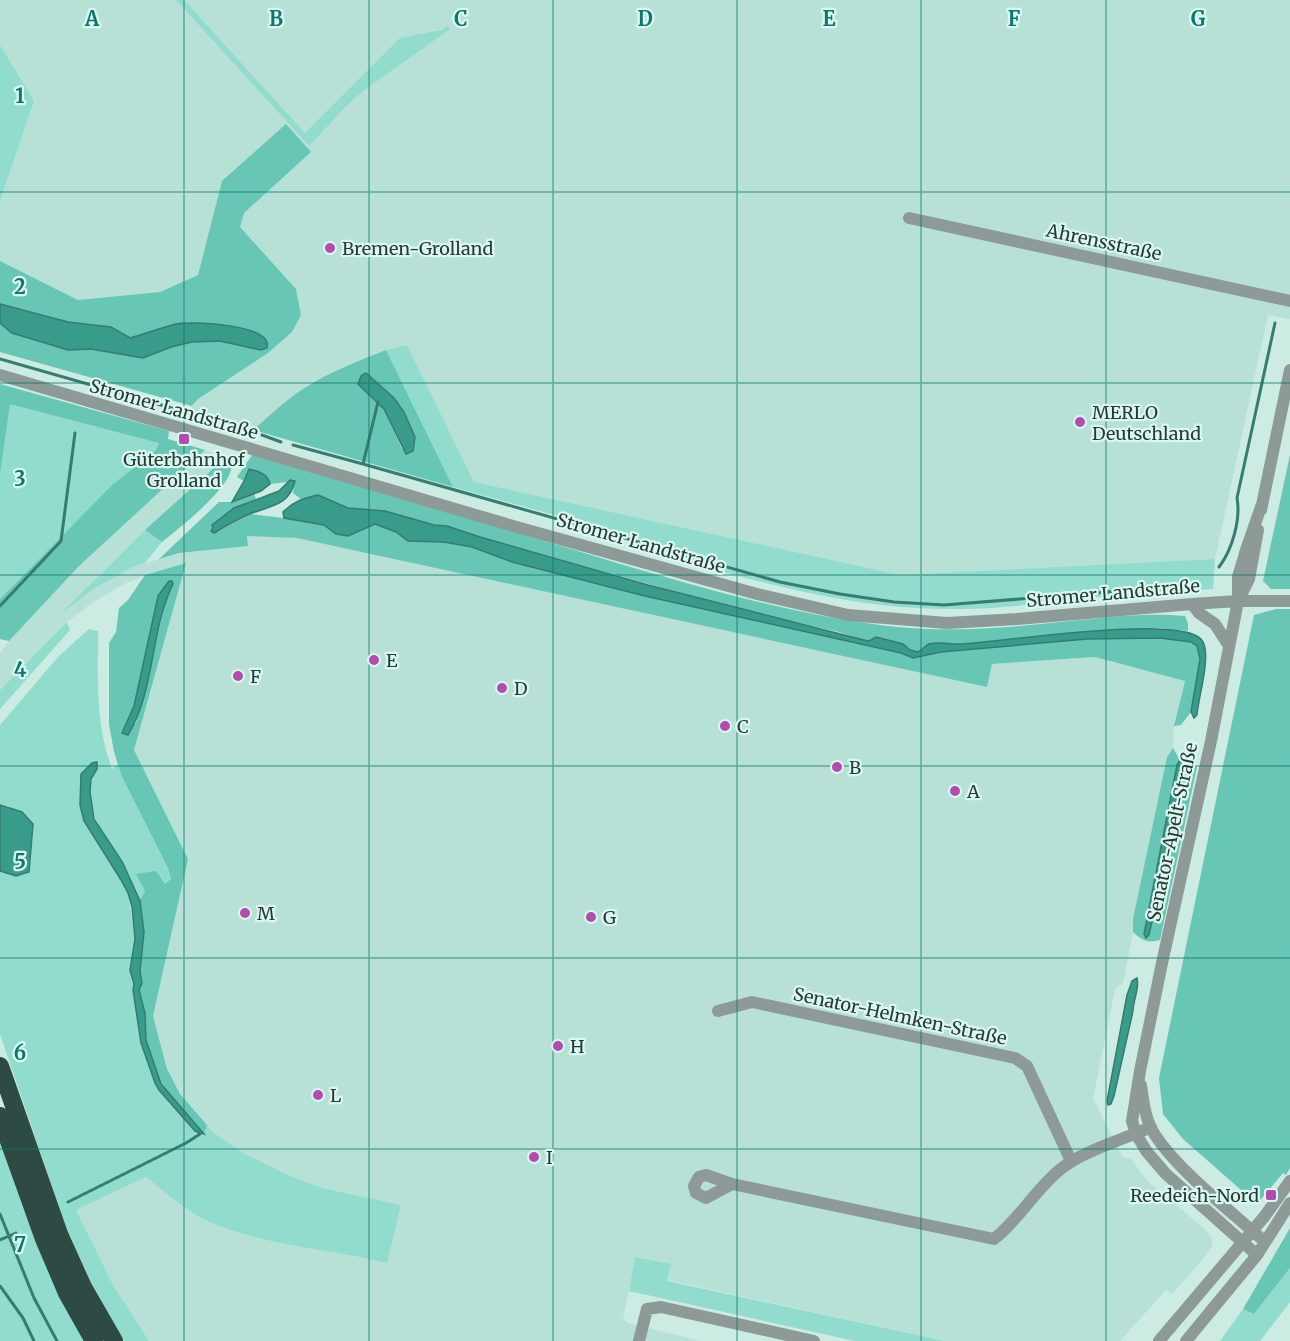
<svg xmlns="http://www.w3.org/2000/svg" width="1290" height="1341" font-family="Merriweather,serif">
  <rect width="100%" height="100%" fill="#cbebe3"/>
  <path fill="#b7e0d7" d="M 0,0 L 1290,0 L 1290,319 L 1268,315 L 1215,559 L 900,575 L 474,482 L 407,345 L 386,350 L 349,364 L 321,379 L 290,398 L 251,432 L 187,413 L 198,399 L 268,353 L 292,332 L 301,315 L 296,289 L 240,227 L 244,213 L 311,152 L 222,181 L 198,275 L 160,292 L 78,300 L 0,261 L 0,201 L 34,101 L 0,45 Z
    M 205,450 L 226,457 L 131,543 L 64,610 L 95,588 L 133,567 L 179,553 L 248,546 L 247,536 L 261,536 L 297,538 L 340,546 L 987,687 L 992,664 L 1095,657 L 1185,681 L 1174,726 L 1173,748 L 1167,757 L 1133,919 L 1133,932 L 1123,983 L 1115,989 L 1093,1099 L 1122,1156 L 1132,1160 L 1147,1181 L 1206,1230 L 1212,1238 L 1212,1246 L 1203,1259 L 1172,1294 L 1166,1290 L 1120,1341 L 945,1341 L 667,1280 L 671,1264 L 636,1257 L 623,1318 L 628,1323 L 700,1341 L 149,1341 L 113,1285 L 76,1210 L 146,1177 L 195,1214 L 221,1227 L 264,1238 L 387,1263 L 401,1205 L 322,1188 L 286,1174 L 243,1153 L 213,1132 L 180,1094 L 167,1069 L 153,1016 L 188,859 L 134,750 L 186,563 L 145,575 L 122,585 L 92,603 L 67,622 L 0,690 L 0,653 L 13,636 L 78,567 Z"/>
  <path fill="#92dccd" d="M 176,0 L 184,0 L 305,133 L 400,38 L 442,30 L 447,26 L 450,29 L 363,91 L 345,107 L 309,146 Z
    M 0,45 L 34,101 L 0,201 Z
    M 407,345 L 474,482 L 900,575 L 1215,559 L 1213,589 C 1174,592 1135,594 1095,597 C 1047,602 999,610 950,609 C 864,609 787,589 704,567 L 706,557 L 453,487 L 386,350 Z
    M 10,403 L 160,443 L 156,450 L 112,485 L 0,599 L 0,475 Z
    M 145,530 L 162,542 L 145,563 L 133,567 L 95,588 L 60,614 Z
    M 67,622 L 70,630 L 0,709 L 0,690 Z
    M 89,629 L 98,631 C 98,678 95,724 112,769 L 118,764 L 122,777 L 168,868 L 171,879 L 165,884 L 137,874 L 145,891 L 140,900 C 135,887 130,874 123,862 C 105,832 76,806 97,769 L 95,763 L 92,763 L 84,821 L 128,893 L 135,939 L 130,970 L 134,984 L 133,990 L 137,1014 L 159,1090 L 195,1131 L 204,1134 L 207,1125 L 213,1132 L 243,1153 L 286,1174 L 322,1188 L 401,1205 L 387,1263 C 333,1250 275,1246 222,1227 C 194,1218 169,1195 146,1177 L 76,1210 L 113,1285 L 149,1341 L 124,1341 L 90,1280 L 65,1225 L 0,1034 L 0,871 L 16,876 L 9,806 L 0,805 L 0,725 L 58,657 Z
    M 0,1142 L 23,1208 L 44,1261 L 84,1341 L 0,1341 Z
    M 635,1257 L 671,1264 L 667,1281 L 945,1341 L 855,1341 L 629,1291 Z
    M 1290,1268 L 1290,1302 L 1260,1341 L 1220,1341 L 1243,1309 L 1254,1314 Z"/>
  <path fill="#68c6b5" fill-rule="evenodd" d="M 286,124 L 311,152 L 244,213 L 240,227 L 296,289 L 301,315 L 292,332 L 268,353 L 198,399 L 192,406 L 0,352 L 0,323 L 12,333 L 68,350 L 91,349 L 143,358 L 171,347 L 192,342 L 220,341 L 261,350 L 268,344 L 152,332 L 130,338 L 111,327 L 68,322 L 0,304 L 0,261 L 78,300 L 160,292 L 198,275 L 222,181 Z
    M 386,350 L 453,487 L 253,430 C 265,420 276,409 289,399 C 317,377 352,363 386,350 ZM 359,385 L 404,412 L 415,437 L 402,449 L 384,409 Z
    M 0,384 L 169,431 L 168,439 L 205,450 L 78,567 L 9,641 L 0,639 L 0,599 L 112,485 L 156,450 L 159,443 L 10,404 L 0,475 Z
    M 252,455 C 355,486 458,515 561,546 C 671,579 782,614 897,627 C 951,632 1007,628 1060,622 C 1101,618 1144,612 1185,616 L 1188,624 L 1188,631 L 1159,628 L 961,644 L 929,644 L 918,652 L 910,650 L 903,644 L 864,640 L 839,632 L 738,609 L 480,537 L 447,526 L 434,525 L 385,511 L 348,508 L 318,495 L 301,499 L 293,493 L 295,481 L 270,484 C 268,474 258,471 249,469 L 244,481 L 237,477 Z
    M 1290,455 L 1290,589 L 1271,589 L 1263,581 Z
    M 226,457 C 226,458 231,464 231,465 C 235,485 177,530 162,542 L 145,530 Z
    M 254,493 L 256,500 L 250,501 L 211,530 L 219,531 L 249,514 L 284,518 L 324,525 L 336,534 L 348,536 L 375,524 L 396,532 L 408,541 L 444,542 L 472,547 L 512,562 L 645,596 L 901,653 L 913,658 L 941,652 L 1087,639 L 1160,638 L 1191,642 L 1197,646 L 1200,659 L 1191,712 L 1181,725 L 1174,726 L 1185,681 L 1095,657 L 992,664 L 987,687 L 297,538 L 247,536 L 248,546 L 179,553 L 159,559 L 219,502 L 232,502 Z
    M 186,563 L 134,750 L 188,859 L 153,1016 L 167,1069 L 180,1094 L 207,1125 L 204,1134 L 161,1084 L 146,1040 L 145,1013 L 139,990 L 142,983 L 140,971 L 144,932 L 140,900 L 145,891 L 136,874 L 156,871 L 165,884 L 171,879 L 168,868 L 122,777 L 114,752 L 109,724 L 109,643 L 116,632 L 119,608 L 128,600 L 145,575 ZM 172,581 L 173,584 L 167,597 L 136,723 L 123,733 L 134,706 L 143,664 Z
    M 1276,609 L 1290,609 L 1290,1168 L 1286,1175 L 1283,1173 L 1257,1204 L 1183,1139 L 1163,1114 L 1159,1078 L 1254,615 Z
    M 1173,748 L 1180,760 L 1177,765 L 1144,933 L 1187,762 L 1197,767 L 1160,940 C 1147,943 1143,941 1133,932 L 1133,919 L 1167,757 Z
    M 1290,1228 L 1290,1268 L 1254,1314 L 1243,1309 Z"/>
  <path fill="#399b8a" stroke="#357d70" stroke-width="1.5" d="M 0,304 L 68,322 L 111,327 L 130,338 C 145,334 160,328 176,324 C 192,321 274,324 267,348 L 261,350 L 220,341 L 192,342 L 171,347 L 143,358 L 91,349 L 68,350 L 12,333 L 0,323 Z
    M 366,373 L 394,398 L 404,412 L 415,437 L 413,451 L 406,454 L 384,409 L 358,384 L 361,376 Z
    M 249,469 C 258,471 268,474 270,484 L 261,491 L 232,502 L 244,481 Z
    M 290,480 L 295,481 C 289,507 268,506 247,515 C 236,520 224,527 214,533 L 211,531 L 213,528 L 212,525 L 234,508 L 279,491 Z
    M 318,495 L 348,508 L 385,511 L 434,525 L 447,526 L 480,537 L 648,585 L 864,640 L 869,641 L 876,637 L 903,644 L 910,650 L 918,652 C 922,650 926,645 929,644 C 938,641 952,645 961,644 C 1001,642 1178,614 1201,639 C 1213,652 1198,697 1197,715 L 1194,718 L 1191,712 L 1200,659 L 1197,646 L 1191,642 L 1160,638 L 1087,639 L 941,652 L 913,658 L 901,653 L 645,596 L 512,562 L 472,547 L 444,542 L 408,541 L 396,532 L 375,524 L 348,536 L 336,534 L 324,525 L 284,518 L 283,512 C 294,501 304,498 318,495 Z
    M 169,581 L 172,581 L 173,584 C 150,631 155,691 128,735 L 122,733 L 134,706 L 158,596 Z
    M 1187,759 L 1149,935 L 1146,938 L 1144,934 L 1177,765 L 1180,760 Z
    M 97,762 L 97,769 L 91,779 L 90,792 L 94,819 L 123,863 L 140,901 L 144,932 L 140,971 L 142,983 L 139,990 L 145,1013 L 146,1040 L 161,1084 L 204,1134 L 195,1131 L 159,1090 L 155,1083 L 141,1043 L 133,990 L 134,984 L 130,970 L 135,939 L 132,907 L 128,893 L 121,880 L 84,821 L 80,805 L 81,774 L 92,763 Z
    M 0,805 L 22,812 L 33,824 L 29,872 L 16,876 L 0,871 Z
    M 1137,978 C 1140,988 1133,1000 1133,1011 L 1114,1096 L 1111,1104 L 1108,1105 L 1107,1101 L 1127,995 L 1132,981 Z"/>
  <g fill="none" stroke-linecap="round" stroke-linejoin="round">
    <path stroke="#357d70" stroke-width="3" d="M 0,359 L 189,413
      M 378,402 L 363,464 L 780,582 L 840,594 L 894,602 L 944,605 L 1158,588
      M 205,417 L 218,420
      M 262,435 L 281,442
      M 293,445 L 363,464
      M 1219,567 C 1232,550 1241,520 1237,498 L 1275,323
      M 0,606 L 61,541 L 75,433
      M 68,1202 L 186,1143 L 200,1134 L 199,1133
      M 0,1214 L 34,1298 L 57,1341
      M 0,1240 L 16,1233
      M 0,1286 L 23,1318 L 34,1341"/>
    <path stroke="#8d9a97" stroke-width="12" d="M 909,218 L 1290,301
      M 0,375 L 513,526 L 757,594 L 848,615 L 947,623 L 1017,619 L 1192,604 L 1238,601 L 1290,601
      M 1261,510 L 1290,370
      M 1240,597 L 1249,579 L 1258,530
      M 1192,604 L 1199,613 L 1215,624 L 1229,646
      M 718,1011 L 752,1002 L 1015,1058 L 1027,1066 L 1071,1161
      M 1141,1085 C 1143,1100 1145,1117 1152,1130 C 1174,1168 1232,1212 1265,1242
      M 732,1184 L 706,1198 L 696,1193 L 694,1186 L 699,1177 L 706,1175 L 732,1184 L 994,1239 C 1020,1219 1036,1188 1062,1168 C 1083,1151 1125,1139 1151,1127
      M 1257,1255 L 1166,1174 L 1147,1152 L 1136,1134 L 1132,1121 L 1140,1071 L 1162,963 L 1211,741 L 1238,601 L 1238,577 L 1246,550 L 1262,504
      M 639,1341 L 647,1309 L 661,1307 L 814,1341
      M 1159,1341 L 1264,1217 L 1290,1181
      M 1186,1341 L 1257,1255 L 1290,1203"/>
    <path stroke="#2e4a44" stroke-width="18" d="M 0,1066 L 59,1234 L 83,1287 L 114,1341
      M 0,1116 L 44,1239 L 67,1293 L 94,1341"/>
  </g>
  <path fill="none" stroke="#0f766e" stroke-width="1.5" stroke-opacity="0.55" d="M 184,0 L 184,1341M 369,0 L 369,1341M 553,0 L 553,1341M 737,0 L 737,1341M 921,0 L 921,1341M 1106,0 L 1106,1341M 0,192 L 1290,192M 0,383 L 1290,383M 0,575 L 1290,575M 0,766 L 1290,766M 0,958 L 1290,958M 0,1149 L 1290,1149"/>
  <g fill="#b44bad" stroke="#d8f8f1" stroke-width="2">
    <circle cx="330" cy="248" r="6"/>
    <circle cx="1080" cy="422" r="6"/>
    <rect x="178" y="433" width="12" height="12" rx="3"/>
    <circle cx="374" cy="660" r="6"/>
    <circle cx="238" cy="676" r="6"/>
    <circle cx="502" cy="688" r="6"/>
    <circle cx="725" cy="726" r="6"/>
    <circle cx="837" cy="767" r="6"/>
    <circle cx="955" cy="791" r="6"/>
    <circle cx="245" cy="913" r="6"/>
    <circle cx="591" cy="917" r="6"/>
    <circle cx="558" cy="1046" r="6"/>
    <circle cx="318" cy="1095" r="6"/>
    <circle cx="534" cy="1157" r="6"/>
    <rect x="1265" y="1189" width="12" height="12" rx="3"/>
  </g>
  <g text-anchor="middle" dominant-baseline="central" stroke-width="4.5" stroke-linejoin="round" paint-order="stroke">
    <g font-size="18" fill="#2c3835" stroke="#d8f8f1">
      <text transform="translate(1104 242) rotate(12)">Ahrensstraße</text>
      <text transform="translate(174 409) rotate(16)">Stromer Landstraße</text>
      <text transform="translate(641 543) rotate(16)">Stromer Landstraße</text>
      <text transform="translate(1113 593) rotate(-5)">Stromer Landstraße</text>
      <text transform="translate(1172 832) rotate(-78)">Senator-Apelt-Straße</text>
      <text transform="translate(900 1016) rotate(12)">Senator-Helmken-Straße</text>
    </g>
    <g font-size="18" fill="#2c3835" stroke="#d8f8f1" text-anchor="start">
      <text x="342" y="248">Bremen-Grolland</text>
      <text x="1092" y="412">MERLO<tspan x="1092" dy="21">Deutschland</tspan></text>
      <text x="184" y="459" text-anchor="middle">Güterbahnhof<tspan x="184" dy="21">Grolland</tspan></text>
      <text x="386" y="660">E</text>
      <text x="250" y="676">F</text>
      <text x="514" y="688">D</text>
      <text x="737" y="726">C</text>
      <text x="849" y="767">B</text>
      <text x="967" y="791">A</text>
      <text x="257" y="913">M</text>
      <text x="603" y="917">G</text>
      <text x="570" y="1046">H</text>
      <text x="330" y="1095">L</text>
      <text x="546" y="1157">I</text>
      <text x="1259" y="1195" text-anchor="end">Reedeich-Nord</text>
    </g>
  </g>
  <g font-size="20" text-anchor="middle" font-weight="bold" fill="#0f766e" stroke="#d8f8f1" stroke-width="4.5" stroke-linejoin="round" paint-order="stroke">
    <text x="92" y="26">A</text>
    <text x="276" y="26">B</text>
    <text x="461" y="26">C</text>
    <text x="645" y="26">D</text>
    <text x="829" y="26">E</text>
    <text x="1014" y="26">F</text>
    <text x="1198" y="26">G</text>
    <text x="20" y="103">1</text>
    <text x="20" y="294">2</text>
    <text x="20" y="486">3</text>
    <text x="20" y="677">4</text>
    <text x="20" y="869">5</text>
    <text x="20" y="1060">6</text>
    <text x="20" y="1252">7</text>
  </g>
</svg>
